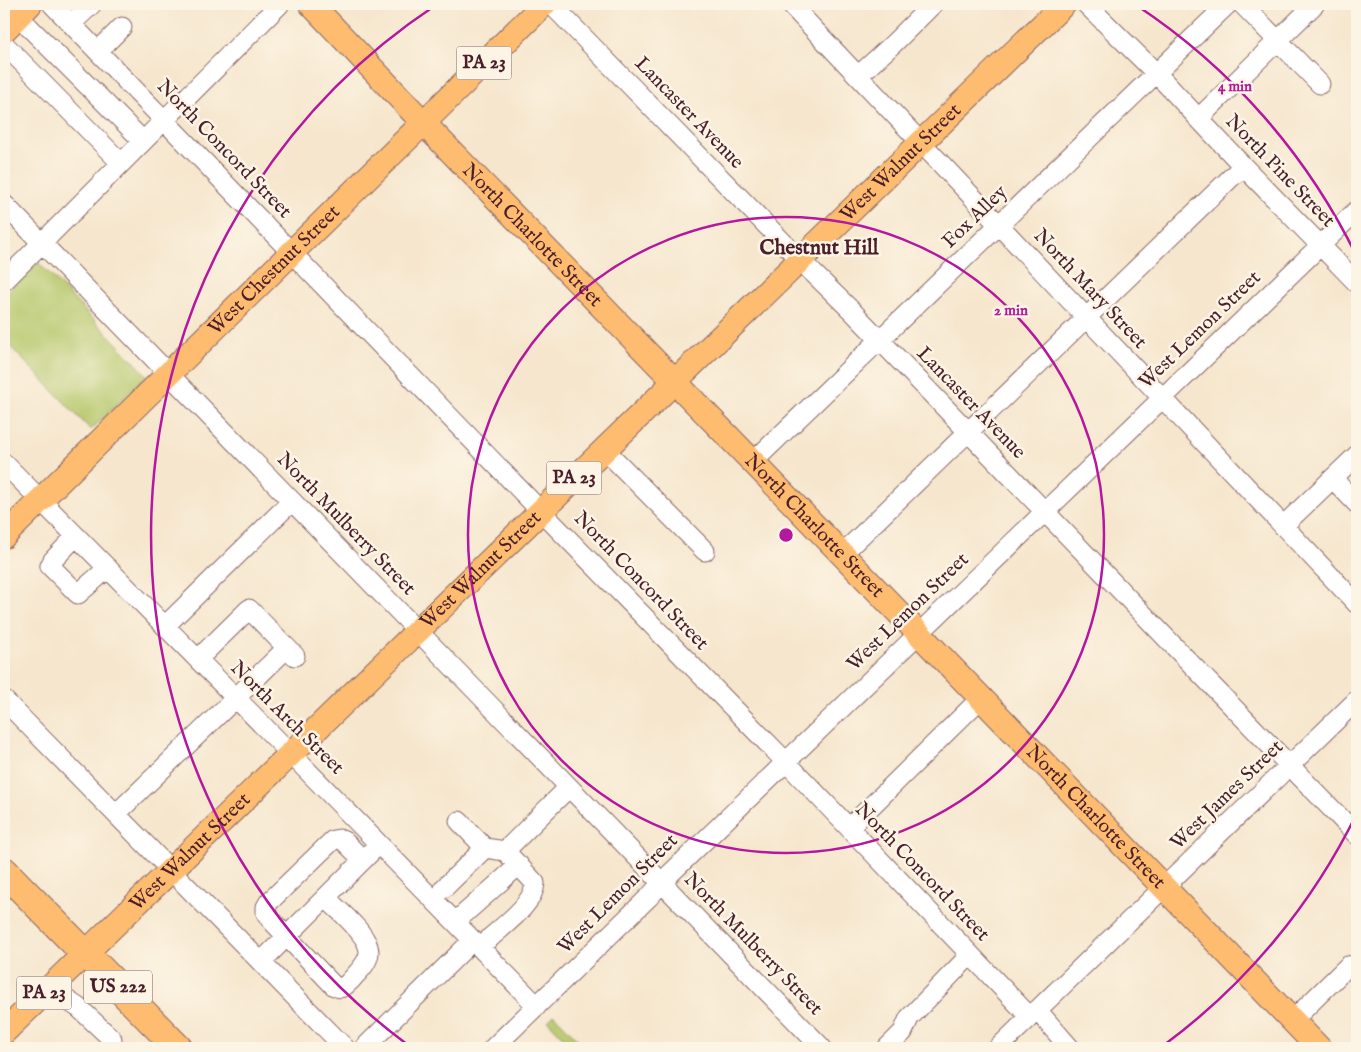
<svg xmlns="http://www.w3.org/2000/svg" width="1361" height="1052" font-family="'IM FELL English',serif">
  <rect width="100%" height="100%" fill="#fcf5e5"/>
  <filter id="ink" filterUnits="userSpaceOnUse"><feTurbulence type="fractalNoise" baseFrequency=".02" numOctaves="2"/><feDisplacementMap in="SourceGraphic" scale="10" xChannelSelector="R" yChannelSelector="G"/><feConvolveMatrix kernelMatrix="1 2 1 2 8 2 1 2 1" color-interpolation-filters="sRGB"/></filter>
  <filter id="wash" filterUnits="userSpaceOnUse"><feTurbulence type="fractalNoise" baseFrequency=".0096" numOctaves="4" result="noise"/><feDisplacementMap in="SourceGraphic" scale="20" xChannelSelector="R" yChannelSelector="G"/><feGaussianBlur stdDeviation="1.12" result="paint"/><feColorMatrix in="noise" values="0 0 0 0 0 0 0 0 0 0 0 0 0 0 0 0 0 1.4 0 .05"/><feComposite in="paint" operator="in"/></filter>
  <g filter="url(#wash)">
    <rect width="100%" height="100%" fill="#f6e6cd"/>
    <path fill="#b5c76b" stroke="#80734b" d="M 38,262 L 147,375 L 91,430 L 4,340 L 4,295 Z
      M 554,1015 L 586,1048 L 574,1048 L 548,1021 Z"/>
  </g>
  <g filter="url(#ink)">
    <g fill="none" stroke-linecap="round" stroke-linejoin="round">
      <g stroke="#866564" stroke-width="21">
        <path id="minor" d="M 52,4 L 529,499 L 786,762 L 1030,1017
          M 551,4 L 812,272 L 853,312 L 1194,667 L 1357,835
          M 790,4 L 1357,604
          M 1086,4 L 1156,73 L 1243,166 L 1357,283
          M 1242,4 L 1320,84
          M 18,16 L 143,141
          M 71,24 L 92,4
          M 4,44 L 121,163
          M 98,51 L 122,27
          M 858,76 L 893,44 L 933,4
          M 1198,119 L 1315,4
          M 4,204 L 822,1048
          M 4,281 L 280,4
          M 604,449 L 705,551
          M 753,462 L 1228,4
          M 4,463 L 291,754 L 537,1006
          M 1333,479 L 1357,504
          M 1283,526 L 1357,455
          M 76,536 L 53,560 L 50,566 L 78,594 L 108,568
          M 841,555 L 1243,166
          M 165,626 L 292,501
          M 198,659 L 249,609 L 295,656
          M 4,700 L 345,1048
          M 116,814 L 287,648
          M 459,821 L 485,848 L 505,851
          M 849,828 L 980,699
          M 444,888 L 485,848
          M 326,898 C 338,910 370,935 369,953 C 368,963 359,971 352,979 C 345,986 342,991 333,985 L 270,919 L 266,913 L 266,907 L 269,902 L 333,840 L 339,839 L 344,841 L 363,860
          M 455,922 L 519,865
          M 490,938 C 504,925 534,904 535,883 L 505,851 L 569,787
          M 261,962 L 371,852
          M 52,986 L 67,1000 L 79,1008 L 112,1039
          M 1037,1010 L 1070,1048
          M 1292,1021 L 1348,966 L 1357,965
          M 364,1048 L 473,940
          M 493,1048 L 649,897 L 671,873 L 1357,210
          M 887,1048 L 903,1032 L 909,1018 L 970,955
          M 998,1048 L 1357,700"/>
      </g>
      <g stroke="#866564" stroke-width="26">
        <g id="major">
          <path id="s1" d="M 311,4 L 434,134 L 753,462 L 1319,1048"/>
          <path d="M 4,30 L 30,4"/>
          <path id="s2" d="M 4,536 L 544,4"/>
          <path id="s3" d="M 4,1032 L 1064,4"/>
        </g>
      </g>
      <g stroke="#866564" stroke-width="30">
        <path id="highway" d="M 4,871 L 178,1048"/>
      </g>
      <use href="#minor" stroke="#fff" stroke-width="19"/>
      <use href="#major" stroke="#febc70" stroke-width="24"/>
      <use href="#highway" stroke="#febc70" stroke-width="28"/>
    </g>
  </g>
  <g fill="none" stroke="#b5179e" stroke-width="2.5">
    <circle cx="786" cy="535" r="318"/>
    <path d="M1357 813A635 635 0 0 1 1164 1045M408 1045A635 635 0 0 1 436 5M1136 5A635 635 0 0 1 1357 257"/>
  </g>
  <g text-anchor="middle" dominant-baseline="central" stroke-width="5" stroke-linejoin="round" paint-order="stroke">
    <g fill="#fcf5e5" stroke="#7f5f63" stroke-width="1">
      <rect x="456.5" y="46.5" width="55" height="33" rx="4"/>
      <rect x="546.5" y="461.5" width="55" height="33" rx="4"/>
      <rect x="84" y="970.5" width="68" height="33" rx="4"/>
      <rect x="16.5" y="976.5" width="55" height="33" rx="4"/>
    </g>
    <g font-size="19" font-weight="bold" fill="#4a1f2b">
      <text x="484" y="63">PA 23</text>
      <text x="574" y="478">PA 23</text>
      <text x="118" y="987">US 222</text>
      <text x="44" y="993">PA 23</text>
    </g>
    <g font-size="20" fill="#4a1f2b" stroke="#fcf5e5">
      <text transform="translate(689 113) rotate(46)">Lancaster Avenue</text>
      <text transform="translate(224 149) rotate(46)">North Concord Street</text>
      <text stroke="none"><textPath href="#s3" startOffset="1249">West Walnut Street</textPath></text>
      <text transform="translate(1280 171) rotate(46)">North Pine Street</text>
      <text transform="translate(975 217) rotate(-44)">Fox Alley</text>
      <text stroke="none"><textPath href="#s1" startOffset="320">North Charlotte Street</textPath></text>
      <text stroke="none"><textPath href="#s2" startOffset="379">West Chestnut Street</textPath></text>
      <text transform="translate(1090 289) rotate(47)">North Mary Street</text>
      <text transform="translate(1200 330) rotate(-44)">West Lemon Street</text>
      <text transform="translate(971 403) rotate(46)">Lancaster Avenue</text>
      <text transform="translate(346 524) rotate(46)">North Mulberry Street</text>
      <text stroke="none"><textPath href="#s1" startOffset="725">North Charlotte Street</textPath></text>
      <text stroke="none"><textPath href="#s3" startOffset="664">West Walnut Street</textPath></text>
      <text transform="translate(641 581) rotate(46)">North Concord Street</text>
      <text transform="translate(908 612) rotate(-44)">West Lemon Street</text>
      <text transform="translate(287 718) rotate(45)">North Arch Street</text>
      <text transform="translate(1227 795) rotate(-44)">West James Street</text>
      <text stroke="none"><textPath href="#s1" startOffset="1130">North Charlotte Street</textPath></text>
      <text stroke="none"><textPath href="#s3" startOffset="259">West Walnut Street</textPath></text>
      <text transform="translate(922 872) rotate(46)">North Concord Street</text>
      <text transform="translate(618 894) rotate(-45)">West Lemon Street</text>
      <text transform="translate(753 944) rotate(46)">North Mulberry Street</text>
    </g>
    <g font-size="21" font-weight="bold" fill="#4a1f2b" stroke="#fcf5e5">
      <text x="819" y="248">Chestnut Hill</text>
    </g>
  </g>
  <circle cx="786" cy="535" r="8" fill="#b5179e" stroke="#fcf5e5" stroke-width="2.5"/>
  <g font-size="15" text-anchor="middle" font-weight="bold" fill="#b5179e" stroke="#fcf5e5" stroke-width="5" stroke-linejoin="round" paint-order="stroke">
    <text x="1235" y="91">4 min</text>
    <text x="1011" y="315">2 min</text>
  </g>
  <rect width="1361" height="1052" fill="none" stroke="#fcf5e5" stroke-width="20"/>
</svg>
